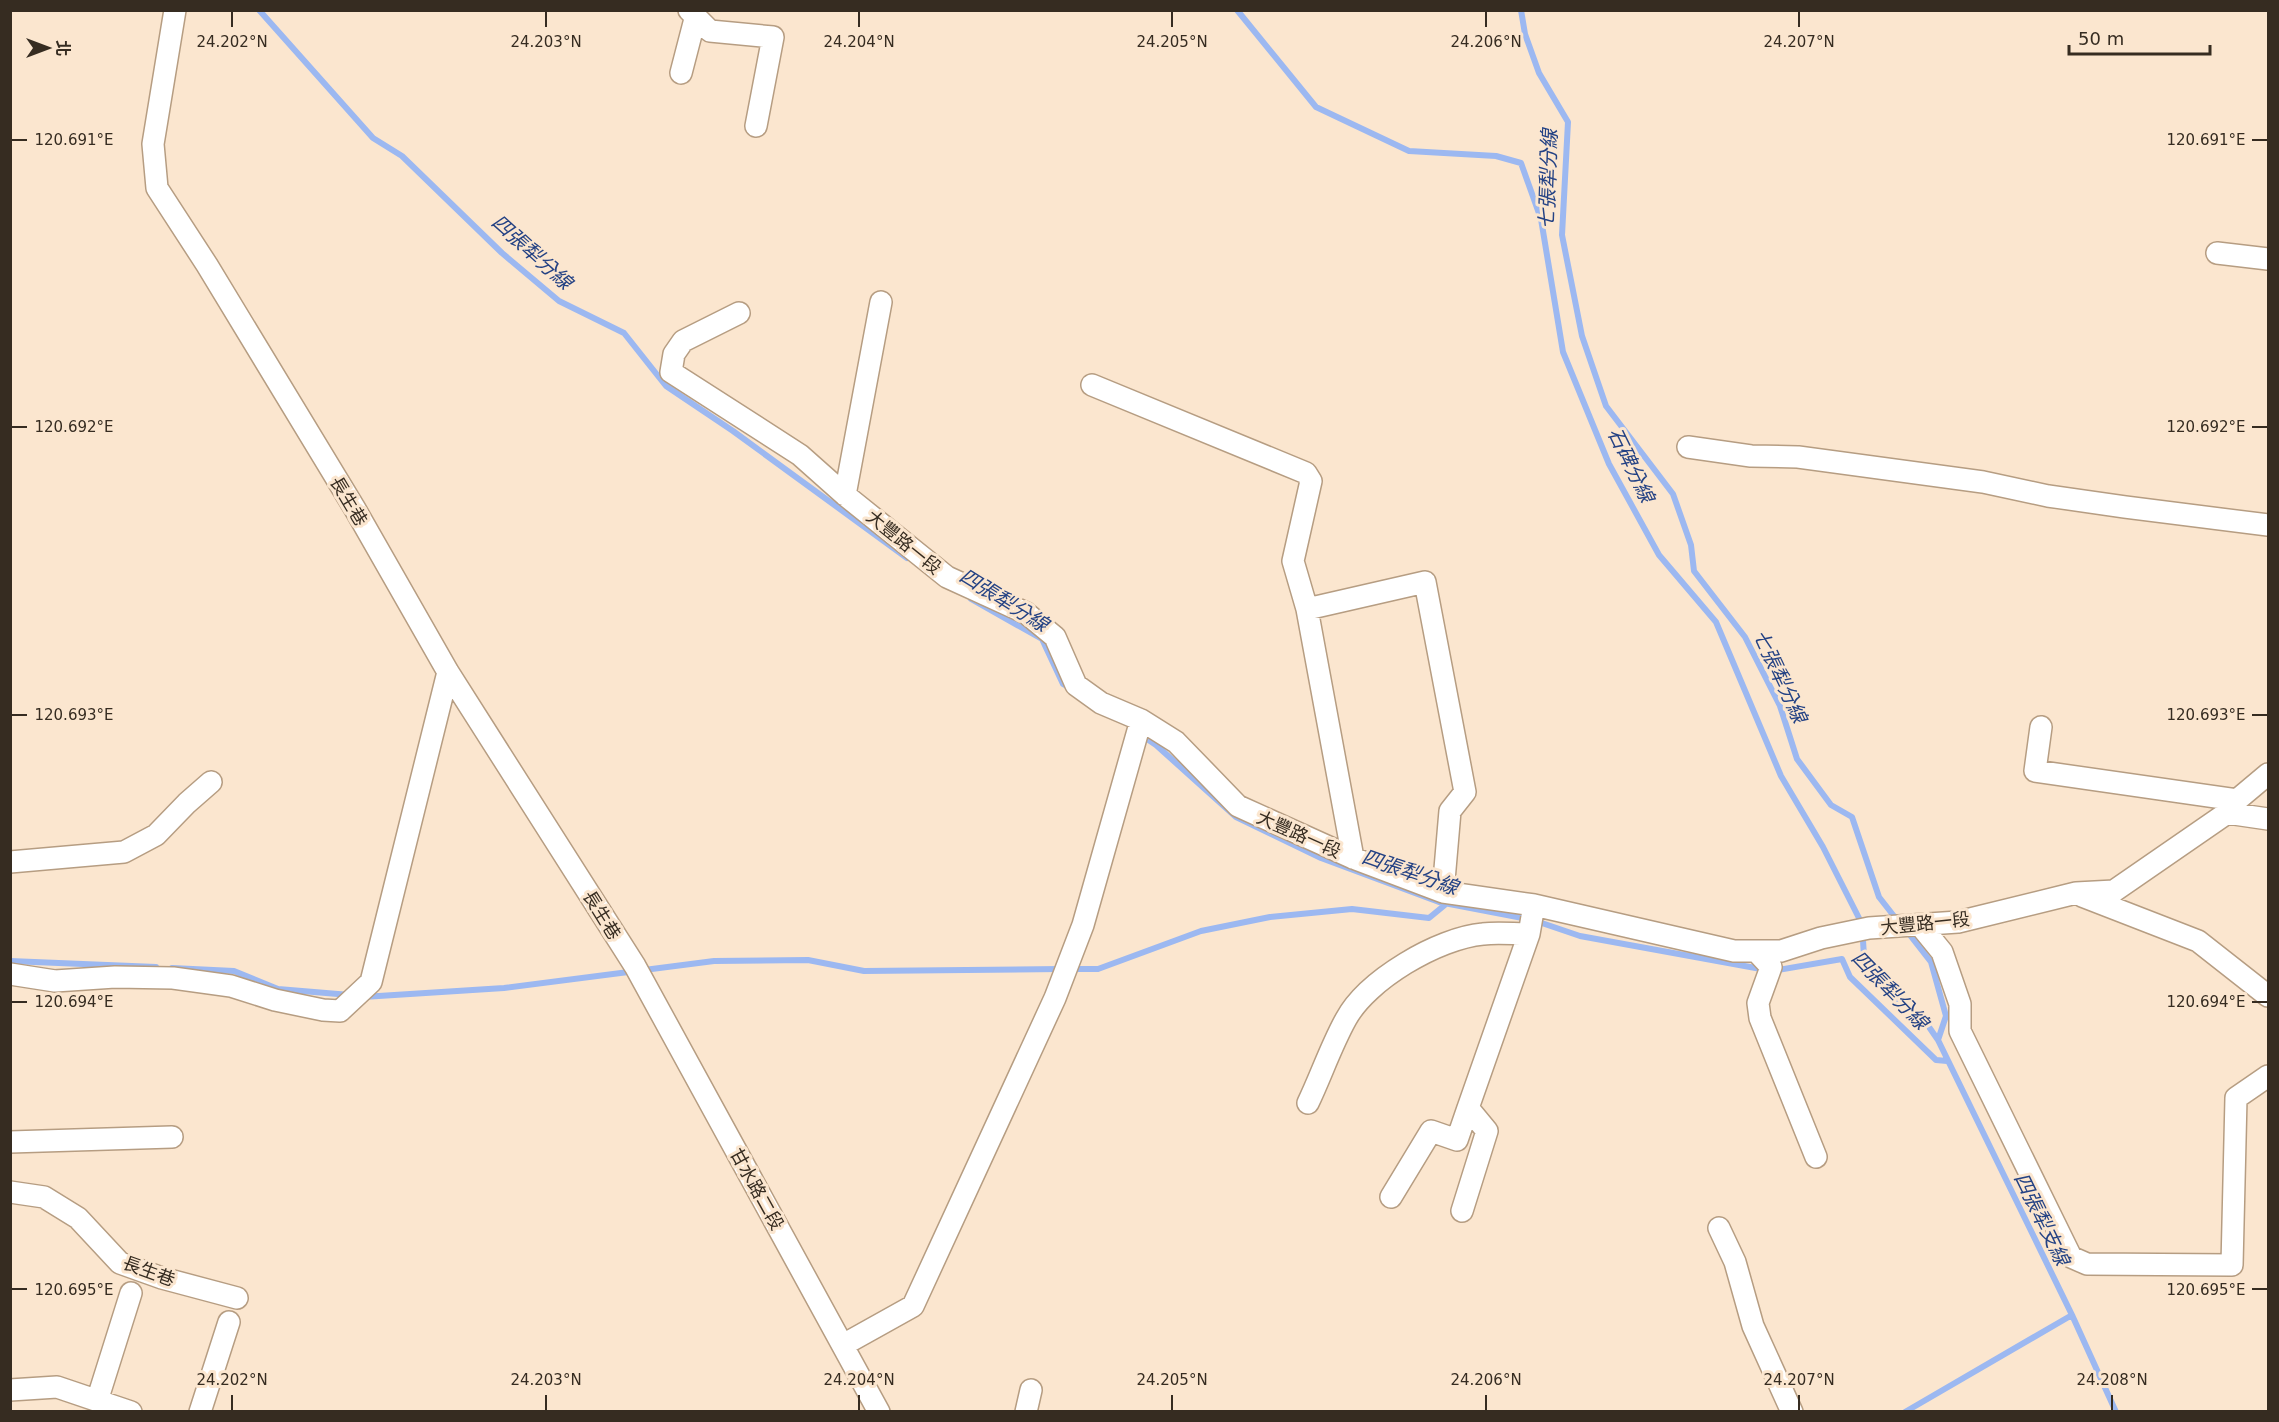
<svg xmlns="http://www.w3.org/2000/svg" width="2279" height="1422" font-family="'DejaVu Sans','Noto Sans TC',sans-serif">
  <rect width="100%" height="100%" fill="#fbe6cf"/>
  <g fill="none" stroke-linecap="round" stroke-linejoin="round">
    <path stroke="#9cb8f1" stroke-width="6" d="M 259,10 L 373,138 L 402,156 L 502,253 L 559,301 L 624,333 L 666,386 L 733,431 L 907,558
      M 1237,10 L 1316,107 L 1409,151 L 1496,156 L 1521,163 L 1541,219 L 1563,352 L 1609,464 L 1659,555 L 1716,622 L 1781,776 L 1823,847 L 1862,924 L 1865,973 L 1903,1005 L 1920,1014 L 1938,1040 L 2072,1315 L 2116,1412
      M 1521,10 L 1525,34 L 1539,73 L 1568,122 L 1562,235 L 1582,336 L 1606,406 L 1673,494 L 1691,545 L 1694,571 L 1745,637 L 1780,706 L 1797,759 L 1831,805 L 1852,817 L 1879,897 L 1897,920
      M 971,599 L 1042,639 L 1063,684 L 1070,688
      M 1141,735 L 1156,745 L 1236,817 L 1321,858 L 1439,902 L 1533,920 L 1580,936 L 1772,971 L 1842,959 L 1850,977 L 1936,1060 L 1947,1061
      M 1906,930 L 1931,962 L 1946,1016 L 1938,1040
      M 10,961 L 156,967
      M 172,968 L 234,971 L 278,989 L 350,995
      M 1071,969 L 1098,969 L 1201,931 L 1270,917 L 1352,909 L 1429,918 L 1446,904
      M 363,997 L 504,988 L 714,961 L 808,960 L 864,971 L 1061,969
      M 1905,1412 L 2072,1315"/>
    <g stroke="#b69d82" stroke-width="24">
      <path id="minor" d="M 175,10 L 153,144 L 157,188 L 207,265 L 355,509 L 448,672 L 635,966 L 879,1412
        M 689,10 L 710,31 L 773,37 L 756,126
        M 681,73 L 695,19
        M 2217,253 L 2268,259
        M 739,313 L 683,341 L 674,354 L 671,372 L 800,455 L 845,495 L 947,577 L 1026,613 L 1055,637 L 1076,685 L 1101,703 L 1141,720 L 1176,742 L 1238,806 L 1353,858 L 1443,892 L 1534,905 L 1734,951 L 1781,951 L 1821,938 L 1869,928 L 1958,922 L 2076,893 L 2114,891 L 2227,813 L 2237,800 L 2268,774
        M 1092,385 L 1306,473 L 1311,481 L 1293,561 L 1307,609 L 1353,858
        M 1688,447 L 1751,456 L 1798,457 L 1983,482 L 2048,496 L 2125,507 L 2268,525
        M 845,495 L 881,302
        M 1307,609 L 1425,582 L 1465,792 L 1450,811 L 1443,892
        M 2041,727 L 2035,771 L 2237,800
        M 2227,813 L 2268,819
        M 10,862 L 124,852 L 156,835 L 187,803 L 211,782
        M 2082,896 L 2198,941 L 2268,996
        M 1920,925 L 1942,952 L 1960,1004 L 1960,1031 L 2071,1257 L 2087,1264 L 2232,1265 L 2236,1098 L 2268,1076
        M 1758,953 L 1771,967 L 1758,1003 L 1760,1018 L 1816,1157
        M 10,974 L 55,981 L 115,977 L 173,978 L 231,986 L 275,1000 L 323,1010 L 340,1011 L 371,982 L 448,672
        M 1308,1103 C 1321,1076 1331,1046 1346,1019 C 1367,980 1438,938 1483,934 C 1498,932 1513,934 1529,934
        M 10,1142 L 172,1137
        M 10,1192 L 44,1197 L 78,1218 L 120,1263 L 162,1278 L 237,1298
        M 1391,1197 L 1431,1131 L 1457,1140 L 1468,1108
        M 1462,1211 L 1487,1131 L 1468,1108 L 1529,934 L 1534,905
        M 1719,1228 L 1735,1262 L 1753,1326 L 1792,1412
        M 843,1345 L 913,1306 L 1055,998 L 1083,925 L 1141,720
        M 10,1390 L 57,1387 L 131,1412
        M 97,1401 L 131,1293
        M 200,1412 L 229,1322
        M 1026,1412 L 1031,1390"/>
    </g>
    <use href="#minor" stroke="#fff" stroke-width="21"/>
  </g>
  <path fill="none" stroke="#362c21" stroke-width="2" d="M 232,12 L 232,27M 546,12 L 546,27M 859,12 L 859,27M 1172,12 L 1172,27M 1486,12 L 1486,27M 1799,12 L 1799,27M 12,140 L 27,140M 2252,140 L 2267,140M 12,427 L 27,427M 2252,427 L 2267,427M 12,715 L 27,715M 2252,715 L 2267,715M 12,1002 L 27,1002M 2252,1002 L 2267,1002M 12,1289 L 27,1289M 2252,1289 L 2267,1289M 232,1395 L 232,1410M 546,1395 L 546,1410M 859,1395 L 859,1410M 1172,1395 L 1172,1410M 1486,1395 L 1486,1410M 1799,1395 L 1799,1410M 2112,1395 L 2112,1410"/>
  <g text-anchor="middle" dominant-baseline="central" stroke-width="6" stroke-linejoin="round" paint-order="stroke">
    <g font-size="18" fill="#362c21" stroke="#fbe6cf">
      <text transform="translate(349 501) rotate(59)">長生巷</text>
      <text transform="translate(904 542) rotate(39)">大豐路一段</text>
      <text transform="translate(1299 834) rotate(24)">大豐路一段</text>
      <text transform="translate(602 915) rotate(58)">長生巷</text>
      <text transform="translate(1925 923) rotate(-6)">大豐路一段</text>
      <text transform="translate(757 1189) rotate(61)">甘水路二段</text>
      <text transform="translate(149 1271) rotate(20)">長生巷</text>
    </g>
    <g font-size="20" font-style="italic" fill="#244284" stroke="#fbe6cf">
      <text transform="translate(1548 179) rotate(-88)">七張犁分線</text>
      <text transform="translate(532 252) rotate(42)">四張犁分線</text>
      <text transform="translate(1631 465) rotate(64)">石碑分線</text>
      <text transform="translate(1004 600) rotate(32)">四張犁分線</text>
      <text transform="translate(1780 676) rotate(65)">七張犁分線</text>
      <text transform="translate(1410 872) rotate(19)">四張犁分線</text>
      <text transform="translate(1890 990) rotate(46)">四張犁分線</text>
      <text transform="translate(2042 1219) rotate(64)">四張犁支線</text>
    </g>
  </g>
  <g font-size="15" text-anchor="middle" fill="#362c21" stroke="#fbe6cf" stroke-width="6" stroke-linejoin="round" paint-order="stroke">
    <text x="232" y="47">24.202°N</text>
    <text x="546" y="47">24.203°N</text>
    <text x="859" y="47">24.204°N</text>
    <text x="1172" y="47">24.205°N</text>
    <text x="1486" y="47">24.206°N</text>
    <text x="1799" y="47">24.207°N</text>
    <text x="2206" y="145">120.691°E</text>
    <text x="74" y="145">120.691°E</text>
    <text x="2206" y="432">120.692°E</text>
    <text x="74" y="432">120.692°E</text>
    <text x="2206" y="720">120.693°E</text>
    <text x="74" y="720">120.693°E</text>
    <text x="2206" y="1007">120.694°E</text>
    <text x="74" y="1007">120.694°E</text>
    <text x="2206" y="1295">120.695°E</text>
    <text x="74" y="1295">120.695°E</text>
    <text x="232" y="1385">24.202°N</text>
    <text x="546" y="1385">24.203°N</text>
    <text x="859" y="1385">24.204°N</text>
    <text x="1172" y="1385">24.205°N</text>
    <text x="1486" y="1385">24.206°N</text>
    <text x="1799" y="1385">24.207°N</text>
    <text x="2112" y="1385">24.208°N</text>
  </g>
  <rect width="2279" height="1422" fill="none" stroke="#362c21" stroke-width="24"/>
  <g transform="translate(48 48) rotate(90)" stroke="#fbe6cf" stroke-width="4.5" paint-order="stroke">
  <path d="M0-4.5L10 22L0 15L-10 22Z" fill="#362c21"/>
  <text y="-9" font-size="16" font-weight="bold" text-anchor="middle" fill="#362c21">北</text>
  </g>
  <path d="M2069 45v9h141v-9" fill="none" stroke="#362c21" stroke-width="3"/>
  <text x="2078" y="45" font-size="18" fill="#362c21" stroke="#fbe6cf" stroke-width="4.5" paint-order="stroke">50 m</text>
</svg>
